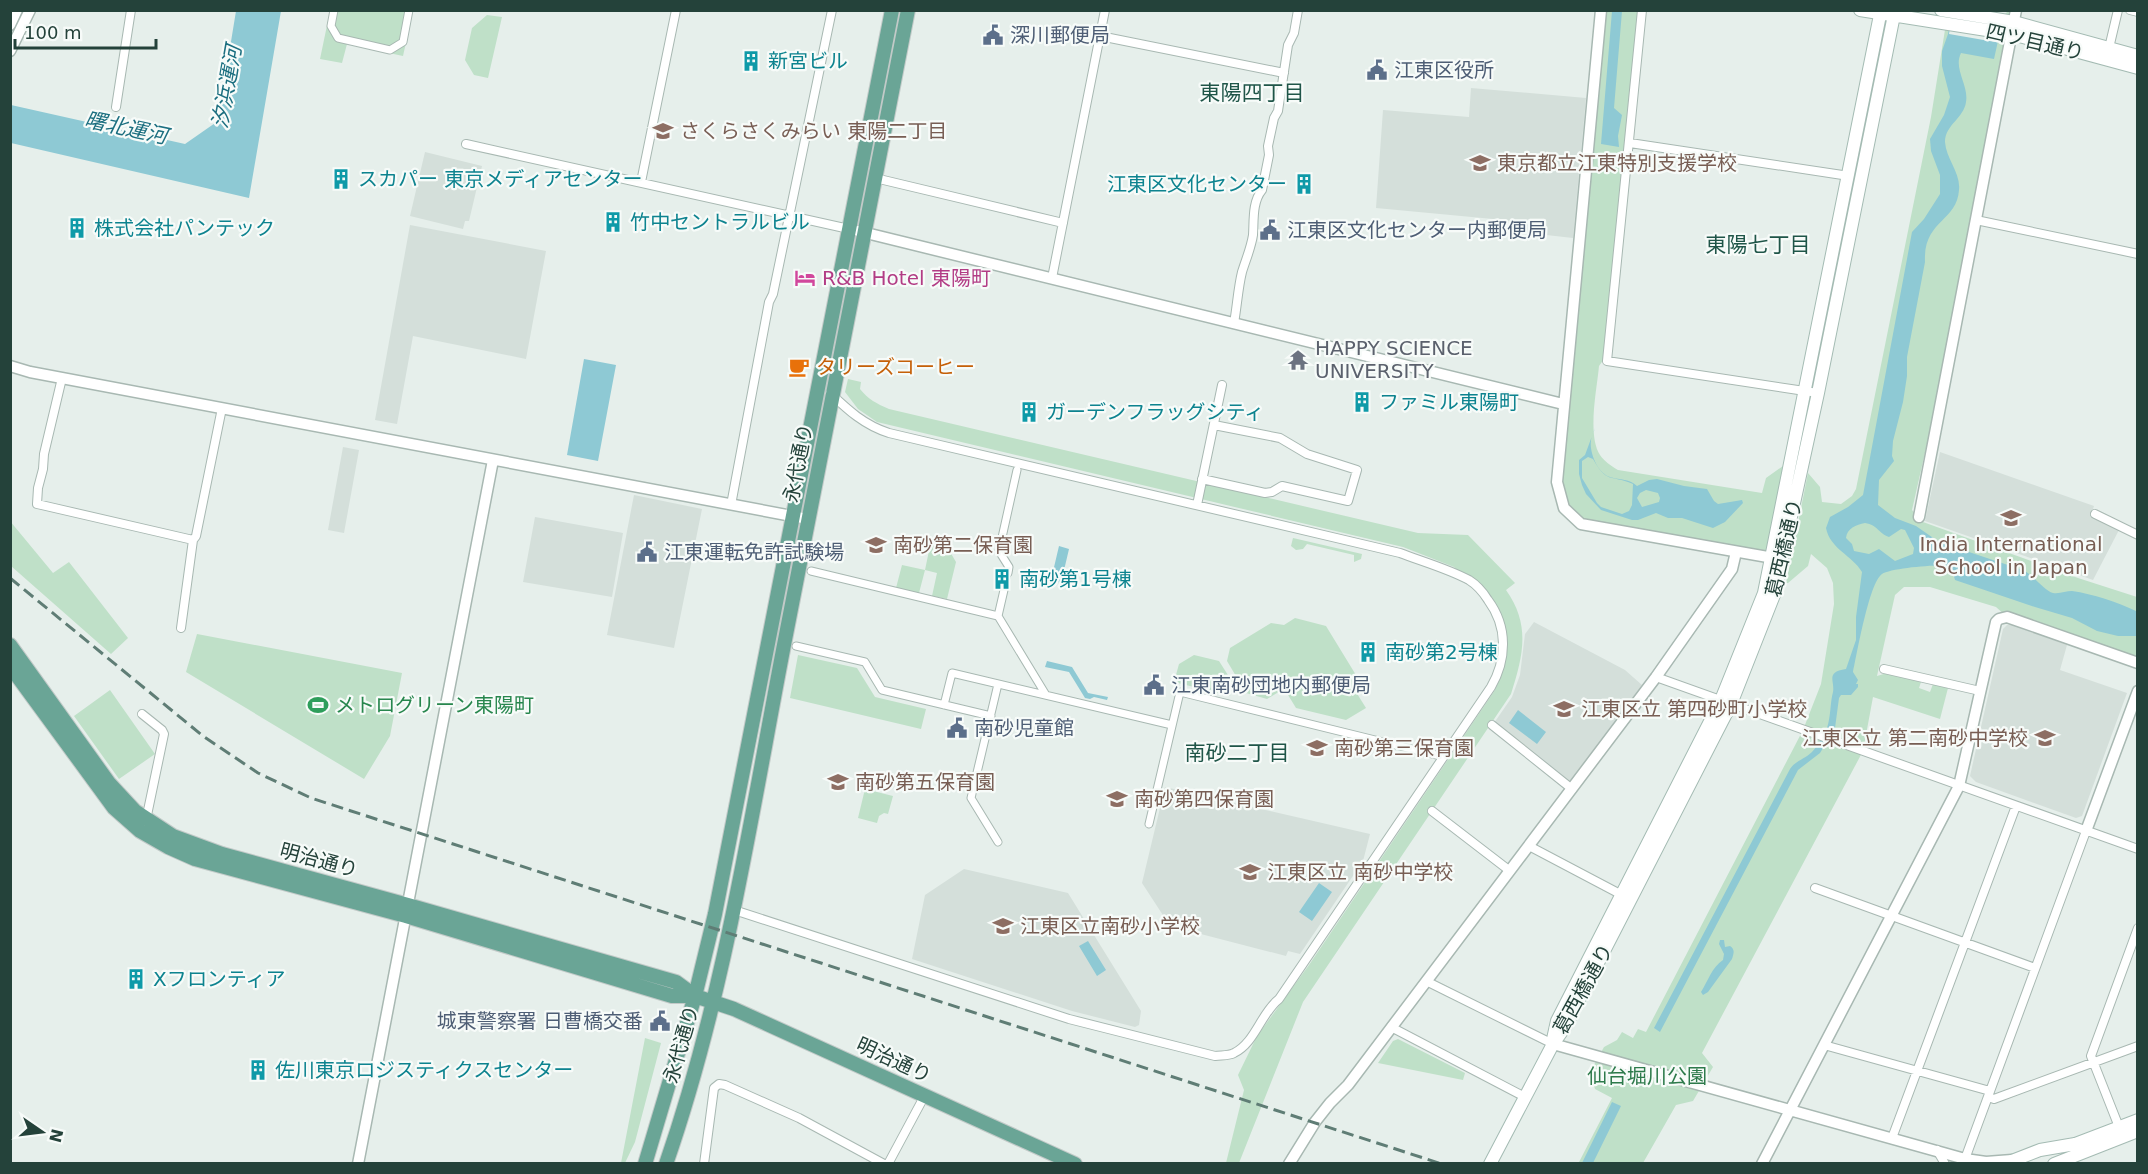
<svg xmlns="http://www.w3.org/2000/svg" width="2148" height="1174" font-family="'DejaVu Sans','Noto Sans JP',sans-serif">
  <rect width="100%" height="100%" fill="#e6efeb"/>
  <path fill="#d4dfda" d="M 1471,88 L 1586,98 L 1573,238 L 1492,229 L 1493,219 L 1376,208 L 1383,110 L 1469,117 Z
    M 425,152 L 482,166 L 469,221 L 465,221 L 463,229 L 410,216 Z
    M 410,225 L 546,251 L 526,359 L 413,336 L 397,424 L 375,420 Z
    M 343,447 L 359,450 L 344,533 L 328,530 Z
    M 1940,452 L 2094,506 L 2091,515 L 2119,530 L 2093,580 L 1925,521 Z
    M 634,495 L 702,509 L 674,648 L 607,635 Z
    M 535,517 L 623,533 L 612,597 L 523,582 Z
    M 1534,622 L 1625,670 L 1642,685 L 1571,782 L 1494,723 L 1512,697 L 1520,675 L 1525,634 Z
    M 2007,625 L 2012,625 L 2067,645 L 2060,670 L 2127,693 L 2082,816 L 2076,818 L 1976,782 L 1970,776 L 2003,629 Z
    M 1165,787 L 1370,834 L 1363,861 L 1300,954 L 1288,951 L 1286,956 L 1170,926 L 1142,883 Z
    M 964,869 L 1068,893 L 1141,1011 L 1139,1025 L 1135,1027 L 1072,1011 L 912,959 L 925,895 Z"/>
  <path fill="#bfe0c8" d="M 330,11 L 413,11 L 403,56 L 347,44 L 342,63 L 320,59 Z
    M 1604,11 L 1639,11 L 1604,359 L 1599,366 C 1597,389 1587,435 1600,455 C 1604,461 1611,466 1618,470 L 1762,493 L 1766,478 L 1783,466 L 1804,475 L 1767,554 L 1583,521 L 1567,506 L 1561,482 Z
    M 1948,11 L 2010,11 L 1940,386 L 1912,510 L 1923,522 L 2078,578 L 2137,597 L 2137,663 L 2007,617 L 1996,607 L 1930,587 L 1904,587 L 1895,595 L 1877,676 L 1887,673 L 1921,682 L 1919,688 L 1930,692 L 1933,684 L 1948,688 L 1940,719 L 1873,697 L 1863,751 L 1702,1053 L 1713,1067 L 1693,1101 L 1676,1105 L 1643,1163 L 1578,1164 L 1612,1098 L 1595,1089 L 1590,1072 L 1604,1047 L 1617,1040 L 1622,1032 L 1633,1038 L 1638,1029 L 1646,1032 L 1803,730 L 1821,684 L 1834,604 L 1833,583 L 1827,568 L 1811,554 L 1808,566 L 1788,583 L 1786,583 L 1808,473 L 1820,487 L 1822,502 L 1841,504 L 1852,496 L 1856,489 L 1931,117 Z
    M 487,15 L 502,17 L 488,78 L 474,75 L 465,60 L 472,28 Z
    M 848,379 L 861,382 L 860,389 C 868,399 877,404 889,409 L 1418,533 L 1468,535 L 1515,583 L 1506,590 C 1531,625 1523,656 1511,694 L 1303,1002 L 1239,1163 L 1226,1163 L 1244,1090 L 1238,1075 L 1257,1036 L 1309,965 L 1495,690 L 1501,676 L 1497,613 L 1454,567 L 1403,547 L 877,422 L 858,409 L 845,392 Z
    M 10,521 L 53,573 L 69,562 L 128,638 L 111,654 L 11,566 Z
    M 1293,538 L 1362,554 L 1361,559 L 1354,562 L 1354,555 L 1307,544 L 1303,549 L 1296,550 L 1291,546 Z
    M 931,541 L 946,545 L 956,562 L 947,599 L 932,596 L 937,573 L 925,570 L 919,593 L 896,588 L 902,565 L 925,570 Z
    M 1295,618 L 1326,626 L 1359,680 L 1356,692 L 1366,708 L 1346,720 L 1296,708 L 1285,690 L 1282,690 L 1267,699 L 1246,693 L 1227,661 L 1230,648 L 1271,623 L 1284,625 Z
    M 197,634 L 402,673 L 390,736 L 364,779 L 186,672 Z
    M 798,655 L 857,668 L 875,697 L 926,709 L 921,729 L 790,698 Z
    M 1194,655 L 1219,661 L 1233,683 L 1230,696 L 1174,682 L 1179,664 Z
    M 110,690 L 155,754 L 119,779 L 74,716 Z
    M 865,789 L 893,796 L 888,814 L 884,813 L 879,816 L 877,823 L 858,818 Z
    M 645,1038 L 661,1043 L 635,1142 L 625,1163 L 621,1163 Z
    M 1398,1039 L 1465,1073 L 1463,1080 L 1378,1063 L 1393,1041 Z"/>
  <path fill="#8ec9d4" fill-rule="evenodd" d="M 236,11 L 281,11 L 249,198 L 11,143 L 11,105 L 185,144 L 218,121 Z
    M 1612,11 L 1622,11 L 1614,108 L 1622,115 L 1618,136 L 1619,147 L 1601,144 Z
    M 1952,11 L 2004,11 L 2002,12 L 1998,41 L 1994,59 L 1961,53 C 1953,69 1969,85 1966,102 C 1964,118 1945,125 1945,142 C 1946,159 1961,173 1959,190 C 1957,222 1923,220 1925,262 L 1907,357 L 1907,376 L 1903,402 L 1893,441 L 1892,456 L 1894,461 L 1879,480 L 1878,505 L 1895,518 L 1916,526 L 1939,542 L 2023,570 C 2033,575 2045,591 2053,593 C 2060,594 2066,591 2072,591 C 2093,594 2117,602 2136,611 L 2137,636 L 2118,636 L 2097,631 L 2072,618 L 2035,607 L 1955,580 L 1951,566 C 1938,564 1891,568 1882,574 C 1869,583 1857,654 1853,672 L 1858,680 L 1856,684 L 1858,684 L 1858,687 L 1851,695 L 1841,695 L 1839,698 L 1835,728 L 1820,753 L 1798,770 L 1660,1032 L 1654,1028 L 1790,769 C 1795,761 1805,759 1812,752 C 1817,747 1824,735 1827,728 C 1831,716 1830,703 1833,692 C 1835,681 1825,672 1846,669 L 1856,640 L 1856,617 L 1862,572 C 1852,555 1830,549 1826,528 L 1830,517 L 1848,507 L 1863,495 L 1912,232 L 1924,219 L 1940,194 L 1940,175 L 1931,151 L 1930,139 L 1944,115 L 1950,97 L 1942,66 L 1942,51 L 1948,34 ZM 1865,523 C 1878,525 1879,534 1889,537 L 1901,529 L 1905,530 L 1914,548 L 1913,554 L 1895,561 L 1879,549 L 1869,554 L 1854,551 L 1852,544 L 1846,538 C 1847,528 1856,525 1865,523 Z
    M 584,359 L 616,365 L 598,461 L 567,455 Z
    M 1595,428 C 1594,432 1591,437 1591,441 C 1589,452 1598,474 1610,477 C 1620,480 1630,479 1637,486 L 1649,480 L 1657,479 L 1684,486 L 1707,489 L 1714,501 L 1718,504 L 1742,500 L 1743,503 L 1725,522 L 1713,528 L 1682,518 L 1668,518 L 1656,513 L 1638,520 L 1632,520 L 1601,510 L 1586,494 L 1582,485 L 1579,474 L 1579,460 L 1585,455 ZM 1588,457 L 1593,459 C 1607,484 1609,474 1633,484 L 1632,505 L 1629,511 L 1622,514 L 1601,507 L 1597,503 L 1582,478 L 1582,461 ZM 1646,490 L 1658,493 L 1660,498 L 1659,502 L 1642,507 L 1637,498 L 1640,493 Z
    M 1059,546 L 1069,549 L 1061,583 L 1051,580 Z
    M 1047,661 L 1072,667 L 1088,693 L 1108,697 L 1107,700 L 1094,697 L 1090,699 L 1085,698 L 1069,672 L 1045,667 Z
    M 1518,710 L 1546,732 L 1537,744 L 1509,723 Z
    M 1319,883 L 1332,892 L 1312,921 L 1299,912 Z
    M 1720,940 L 1724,940 L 1725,947 L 1730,946 C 1735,949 1734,953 1732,959 L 1708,992 L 1703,995 L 1701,992 C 1708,981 1712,967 1723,960 L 1724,954 L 1719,944 Z
    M 1088,941 L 1106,970 L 1097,976 L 1079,946 Z
    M 1612,1102 L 1621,1106 L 1593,1163 L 1582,1163 Z"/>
  <path fill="#e6efeb" d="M 1999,10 L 2007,12 L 2005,14 L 2001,43 L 1949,34 L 1953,11 Z"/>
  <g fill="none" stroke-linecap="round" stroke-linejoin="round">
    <path stroke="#bfccc8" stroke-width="7" stroke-dasharray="7 3.5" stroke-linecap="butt" d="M 1004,590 L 1008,573"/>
    <g stroke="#a8b8b2" stroke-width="9">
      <path id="pedestrian" d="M 334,10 L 331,26 L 338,38 L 390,50 L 403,42 L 409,10
        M 811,571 L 998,616
        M 1008,573 L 1009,567 L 999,551 L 1017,470
        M 1004,590 L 998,616 L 1046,695
        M 796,646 L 865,662 L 882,690 L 991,716
        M 944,705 L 952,673 L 1172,725
        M 1149,824 L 1180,692 L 1436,755
        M 998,842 L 971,798 L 998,684"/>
    </g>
    <g stroke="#a8b8b2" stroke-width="10">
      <path id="minor" d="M 1642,10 L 1607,361 L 1818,393
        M 2130,10 L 2138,12
        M 1100,36 L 1284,73
        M 2109,48 L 2118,10
        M 116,107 L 131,10
        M 1630,143 L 1849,176
        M 466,144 L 849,229
        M 875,178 L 1063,223
        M 641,182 L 676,10
        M 1976,220 L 2138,254
        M 1052,278 L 1105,10
        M 1234,323 C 1237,307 1238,288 1242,272 C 1246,259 1251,248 1253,235 C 1254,221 1252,202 1262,190 L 1269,155 L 1268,146 L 1274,118 L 1278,111 L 1288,45 L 1294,33 L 1298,10
        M 62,378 L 44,454 L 43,469 L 38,488 L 37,504 L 193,540
        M 1202,479 L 1265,493 L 1272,492 L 1282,486 L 1348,501 L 1357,470 L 1307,454 L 1280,438 L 1214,425
        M 731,505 L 769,302 L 773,294 L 832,10
        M 1197,505 L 1222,385
        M 2095,514 L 2138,535
        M 181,628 L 193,540 L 196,536 L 222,408
        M 1884,669 L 1980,691
        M 1656,677 L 2138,849
        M 142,714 L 162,730 L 164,734 L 146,820
        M 1492,725 L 1572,789
        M 1432,811 L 1510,871
        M 1529,846 L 1622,895
        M 1815,888 L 2035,968
        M 734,910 L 1069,1019 L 1215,1056 C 1221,1055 1229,1056 1234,1053 C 1255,1043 1261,1013 1279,999 L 1491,687 C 1507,659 1508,627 1488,600 C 1483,592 1477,585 1469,580 C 1449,569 1421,561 1400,553 L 889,433 C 864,425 848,410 830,393
        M 1426,981 L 1553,1044
        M 1391,1027 L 1525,1097
        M 1824,1045 L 1990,1091
        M 1988,1097 L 1994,1099 L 2138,1046
        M 2119,1127 L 2091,1056 L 2138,928
        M 1892,1138 L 2016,806
        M 1937,1150 L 1945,1164
        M 1965,1159 L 2086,831
        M 704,1164 L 714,1088 L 719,1084 L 725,1085 L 799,1118 L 884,1164
        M 888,1164 L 925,1095"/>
    </g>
    <g stroke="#a8b8b2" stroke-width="13">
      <path id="tertiary" d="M 1601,10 L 1557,482 L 1564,508 L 1581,524 L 1779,559
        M 10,25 L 17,10
        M 10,51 L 30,10
        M 858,231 L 1563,404
        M 10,366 L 30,372 L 808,519
        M 1919,517 L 2016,10
        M 2086,831 L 2138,691
        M 1553,1044 L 1965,1159 L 1986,1162 L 2012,1160
        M 358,1164 L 493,460
        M 1289,1164 L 1315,1122 L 1330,1103 L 1348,1085 L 1656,677 L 1732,569 L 1736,552
        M 1762,1164 L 1959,786 L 1996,622 L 1999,619 L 2007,617 L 2138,663"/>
    </g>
    <g stroke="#a4bbb3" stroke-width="14">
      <path id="secondary" d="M 1860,10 L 2012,34 L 2138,68
        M 1941,10 L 2014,22 L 2138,56
        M 1553,1039 L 1557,1021 L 1721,700 L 1764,593 L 1881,10
        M 1965,1159 L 1975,1164
        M 1490,1164 L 1553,1044 L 1565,1027 L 1731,704 L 1774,595 L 1818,393 L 1895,10
        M 2004,1164 L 2040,1150 L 2075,1144 L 2138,1120
        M 2054,1164 L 2138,1131"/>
    </g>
    <g stroke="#c2cac8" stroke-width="16">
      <path id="primary" d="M 10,645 L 109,783 L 135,811 L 173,836 L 222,854 L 408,905 L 676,982 L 695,996 L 734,1009 L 1075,1164
        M 10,666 L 114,808 L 140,831 L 168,847 L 195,859 L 406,916 L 672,996 L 695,996
        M 645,1164 L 695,996 L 715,914 L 892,10
        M 666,1164 C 724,997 750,822 783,650 C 823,437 866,224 908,10"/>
    </g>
    <use href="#pedestrian" stroke="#fff" stroke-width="7"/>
    <use href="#minor" stroke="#fff" stroke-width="8"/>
    <use href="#tertiary" stroke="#fff" stroke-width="10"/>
    <use href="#secondary" stroke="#fff" stroke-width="12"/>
    <use href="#primary" stroke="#6aa596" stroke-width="14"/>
    <path stroke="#5f7d75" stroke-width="3" stroke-dasharray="12 6" stroke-linecap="butt" d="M 10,578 L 203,736 L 258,773 L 311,798 L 1442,1164"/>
  </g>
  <defs>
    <g id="civic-bare" transform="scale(1.62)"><path d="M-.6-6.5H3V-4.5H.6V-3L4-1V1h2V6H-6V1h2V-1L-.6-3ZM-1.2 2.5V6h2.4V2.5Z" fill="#5c6f8a" stroke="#f7fbf9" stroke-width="2.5" paint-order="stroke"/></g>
    <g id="building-bare" transform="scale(1.62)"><path d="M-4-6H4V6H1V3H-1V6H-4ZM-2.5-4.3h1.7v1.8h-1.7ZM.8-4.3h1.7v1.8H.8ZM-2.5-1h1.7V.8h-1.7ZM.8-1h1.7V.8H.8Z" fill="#0f9aa8" stroke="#f7fbf9" stroke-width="2.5" paint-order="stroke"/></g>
    <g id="school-bare" transform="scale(1.62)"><path d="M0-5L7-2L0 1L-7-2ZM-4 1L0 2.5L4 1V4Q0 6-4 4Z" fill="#8d6e63" stroke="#f7fbf9" stroke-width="2.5" paint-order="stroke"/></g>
    <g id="hotel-bare" transform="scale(1.62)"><path d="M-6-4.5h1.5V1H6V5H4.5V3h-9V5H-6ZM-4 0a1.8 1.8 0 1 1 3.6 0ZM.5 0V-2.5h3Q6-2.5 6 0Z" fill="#d1479c" stroke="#f7fbf9" stroke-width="2.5" paint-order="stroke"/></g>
    <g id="temple-bare" transform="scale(1.62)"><path d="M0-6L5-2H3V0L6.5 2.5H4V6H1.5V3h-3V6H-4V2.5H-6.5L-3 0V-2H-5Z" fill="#6b7280" stroke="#f7fbf9" stroke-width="2.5" paint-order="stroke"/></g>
    <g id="cafe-bare" transform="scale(1.62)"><path d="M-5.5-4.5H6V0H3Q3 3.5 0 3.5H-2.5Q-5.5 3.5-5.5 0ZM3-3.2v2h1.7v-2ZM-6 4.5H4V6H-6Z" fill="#e8710a" stroke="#f7fbf9" stroke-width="2.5" paint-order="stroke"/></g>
    <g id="stadium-bare" transform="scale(1.62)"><path d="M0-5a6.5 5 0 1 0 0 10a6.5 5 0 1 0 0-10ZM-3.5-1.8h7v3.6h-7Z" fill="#2e9e5b" stroke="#f7fbf9" stroke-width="2.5" paint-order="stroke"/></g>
  </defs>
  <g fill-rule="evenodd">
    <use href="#civic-bare" x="993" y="35"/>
    <use href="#building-bare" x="751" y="61"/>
    <use href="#civic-bare" x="1377" y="70"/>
    <use href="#school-bare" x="663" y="131"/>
    <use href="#school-bare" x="1480" y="163"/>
    <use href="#building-bare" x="341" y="179"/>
    <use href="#building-bare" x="1304" y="184"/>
    <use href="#building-bare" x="613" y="222"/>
    <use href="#building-bare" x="77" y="228"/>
    <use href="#civic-bare" x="1270" y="230"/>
    <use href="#hotel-bare" x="805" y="278"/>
    <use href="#temple-bare" x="1298" y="360"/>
    <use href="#cafe-bare" x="799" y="367"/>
    <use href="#building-bare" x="1362" y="402"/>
    <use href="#building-bare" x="1029" y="412"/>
    <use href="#school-bare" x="2011" y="518"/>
    <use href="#school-bare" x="876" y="545"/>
    <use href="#civic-bare" x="647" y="552"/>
    <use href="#building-bare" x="1002" y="579"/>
    <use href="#building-bare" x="1368" y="652"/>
    <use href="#civic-bare" x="1154" y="685"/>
    <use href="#stadium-bare" x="318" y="705"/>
    <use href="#school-bare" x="1564" y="709"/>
    <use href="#civic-bare" x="957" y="728"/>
    <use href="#school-bare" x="2045" y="738"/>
    <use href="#school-bare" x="1317" y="748"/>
    <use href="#school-bare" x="838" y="782"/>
    <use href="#school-bare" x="1117" y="799"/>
    <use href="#school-bare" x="1250" y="872"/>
    <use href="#school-bare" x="1003" y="926"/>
    <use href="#building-bare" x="136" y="979"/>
    <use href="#civic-bare" x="660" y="1021"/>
    <use href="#building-bare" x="258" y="1070"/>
  </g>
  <g text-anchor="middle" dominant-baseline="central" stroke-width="4.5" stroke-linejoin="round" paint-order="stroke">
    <g font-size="20" fill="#4e5e75" stroke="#f7fbf9" text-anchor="start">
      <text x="1010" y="35">深川郵便局</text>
      <text x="1394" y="70">江東区役所</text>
      <text x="1287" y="230">江東区文化センター内郵便局</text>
      <text x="664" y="552">江東運転免許試験場</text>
      <text x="1171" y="685">江東南砂団地内郵便局</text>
      <text x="974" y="728">南砂児童館</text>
      <text x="643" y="1021" text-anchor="end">城東警察署 日曹橋交番</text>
    </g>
    <g font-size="20" fill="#24423a" stroke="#f7fbf9">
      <text transform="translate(2035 42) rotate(13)">四ツ目通り</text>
      <text transform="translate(798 463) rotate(-79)">永代通り</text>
      <text transform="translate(1784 548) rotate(-77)">葛西橋通り</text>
      <text transform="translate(319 860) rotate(15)">明治通り</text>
      <text transform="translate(1583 989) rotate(-61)">葛西橋通り</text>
      <text transform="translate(681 1044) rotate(-74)">永代通り</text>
      <text transform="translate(894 1060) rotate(25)">明治通り</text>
    </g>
    <g font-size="20" fill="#0d838f" stroke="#f7fbf9" text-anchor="start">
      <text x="768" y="61">新宮ビル</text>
      <text x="358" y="179">スカパー 東京メディアセンター</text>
      <text x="1287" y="184" text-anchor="end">江東区文化センター</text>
      <text x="630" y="222">竹中セントラルビル</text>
      <text x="94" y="228">株式会社パンテック</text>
      <text x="1379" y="402">ファミル東陽町</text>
      <text x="1046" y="412">ガーデンフラッグシティ</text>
      <text x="1019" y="579">南砂第1号棟</text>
      <text x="1385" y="652">南砂第2号棟</text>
      <text x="153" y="979">Xフロンティア</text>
      <text x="275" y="1070">佐川東京ロジスティクスセンター</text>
    </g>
    <g font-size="20" fill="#785e54" stroke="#f7fbf9" text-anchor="start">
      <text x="680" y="131">さくらさくみらい 東陽二丁目</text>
      <text x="1497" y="163">東京都立江東特別支援学校</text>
      <text x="2011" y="544" text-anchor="middle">India International<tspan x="2011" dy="23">School in Japan</tspan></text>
      <text x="893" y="545">南砂第二保育園</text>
      <text x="1581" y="709">江東区立 第四砂町小学校</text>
      <text x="2028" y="738" text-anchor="end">江東区立 第二南砂中学校</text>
      <text x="1334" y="748">南砂第三保育園</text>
      <text x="855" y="782">南砂第五保育園</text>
      <text x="1134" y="799">南砂第四保育園</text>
      <text x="1267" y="872">江東区立 南砂中学校</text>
      <text x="1020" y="926">江東区立南砂小学校</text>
    </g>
    <g font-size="20" fill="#b23c85" stroke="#f7fbf9" text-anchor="start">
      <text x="822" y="278">R&amp;B Hotel 東陽町</text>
    </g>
    <g font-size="20" fill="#5b616d" stroke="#f7fbf9" text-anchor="start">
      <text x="1315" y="348">HAPPY SCIENCE<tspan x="1315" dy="23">UNIVERSITY</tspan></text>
    </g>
    <g font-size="20" fill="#c56008" stroke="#f7fbf9" text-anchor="start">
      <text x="816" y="367">タリーズコーヒー</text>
    </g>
    <g font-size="20" fill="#27864d" stroke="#f7fbf9" text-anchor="start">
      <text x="335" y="705">メトログリーン東陽町</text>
    </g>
    <g font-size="20" fill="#2d7a4b" stroke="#f7fbf9">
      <text x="1647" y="1076">仙台堀川公園</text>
    </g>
    <g font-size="21" font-style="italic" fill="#1c6f80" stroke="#f7fbf9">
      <text transform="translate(227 87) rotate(-80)">汐浜運河</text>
      <text transform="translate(126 128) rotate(12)">曙北運河</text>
    </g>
    <g font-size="21" fill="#1f5548" stroke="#f7fbf9">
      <text x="1252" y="93">東陽四丁目</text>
      <text x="1758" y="245">東陽七丁目</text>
      <text x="1237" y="753">南砂二丁目</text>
    </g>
  </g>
  <rect width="2148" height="1174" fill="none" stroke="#24423a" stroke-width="24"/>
  <g transform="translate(42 1132) rotate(104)" stroke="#f7fbf9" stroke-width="4.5" paint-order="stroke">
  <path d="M0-4.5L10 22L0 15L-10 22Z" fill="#24423a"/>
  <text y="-9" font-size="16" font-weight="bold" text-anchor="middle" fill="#24423a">N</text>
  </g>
  <path d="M15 39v9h141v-9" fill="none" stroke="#24423a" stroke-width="3"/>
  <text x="24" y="39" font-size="18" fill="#24423a" stroke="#f7fbf9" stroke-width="4.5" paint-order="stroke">100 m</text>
</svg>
